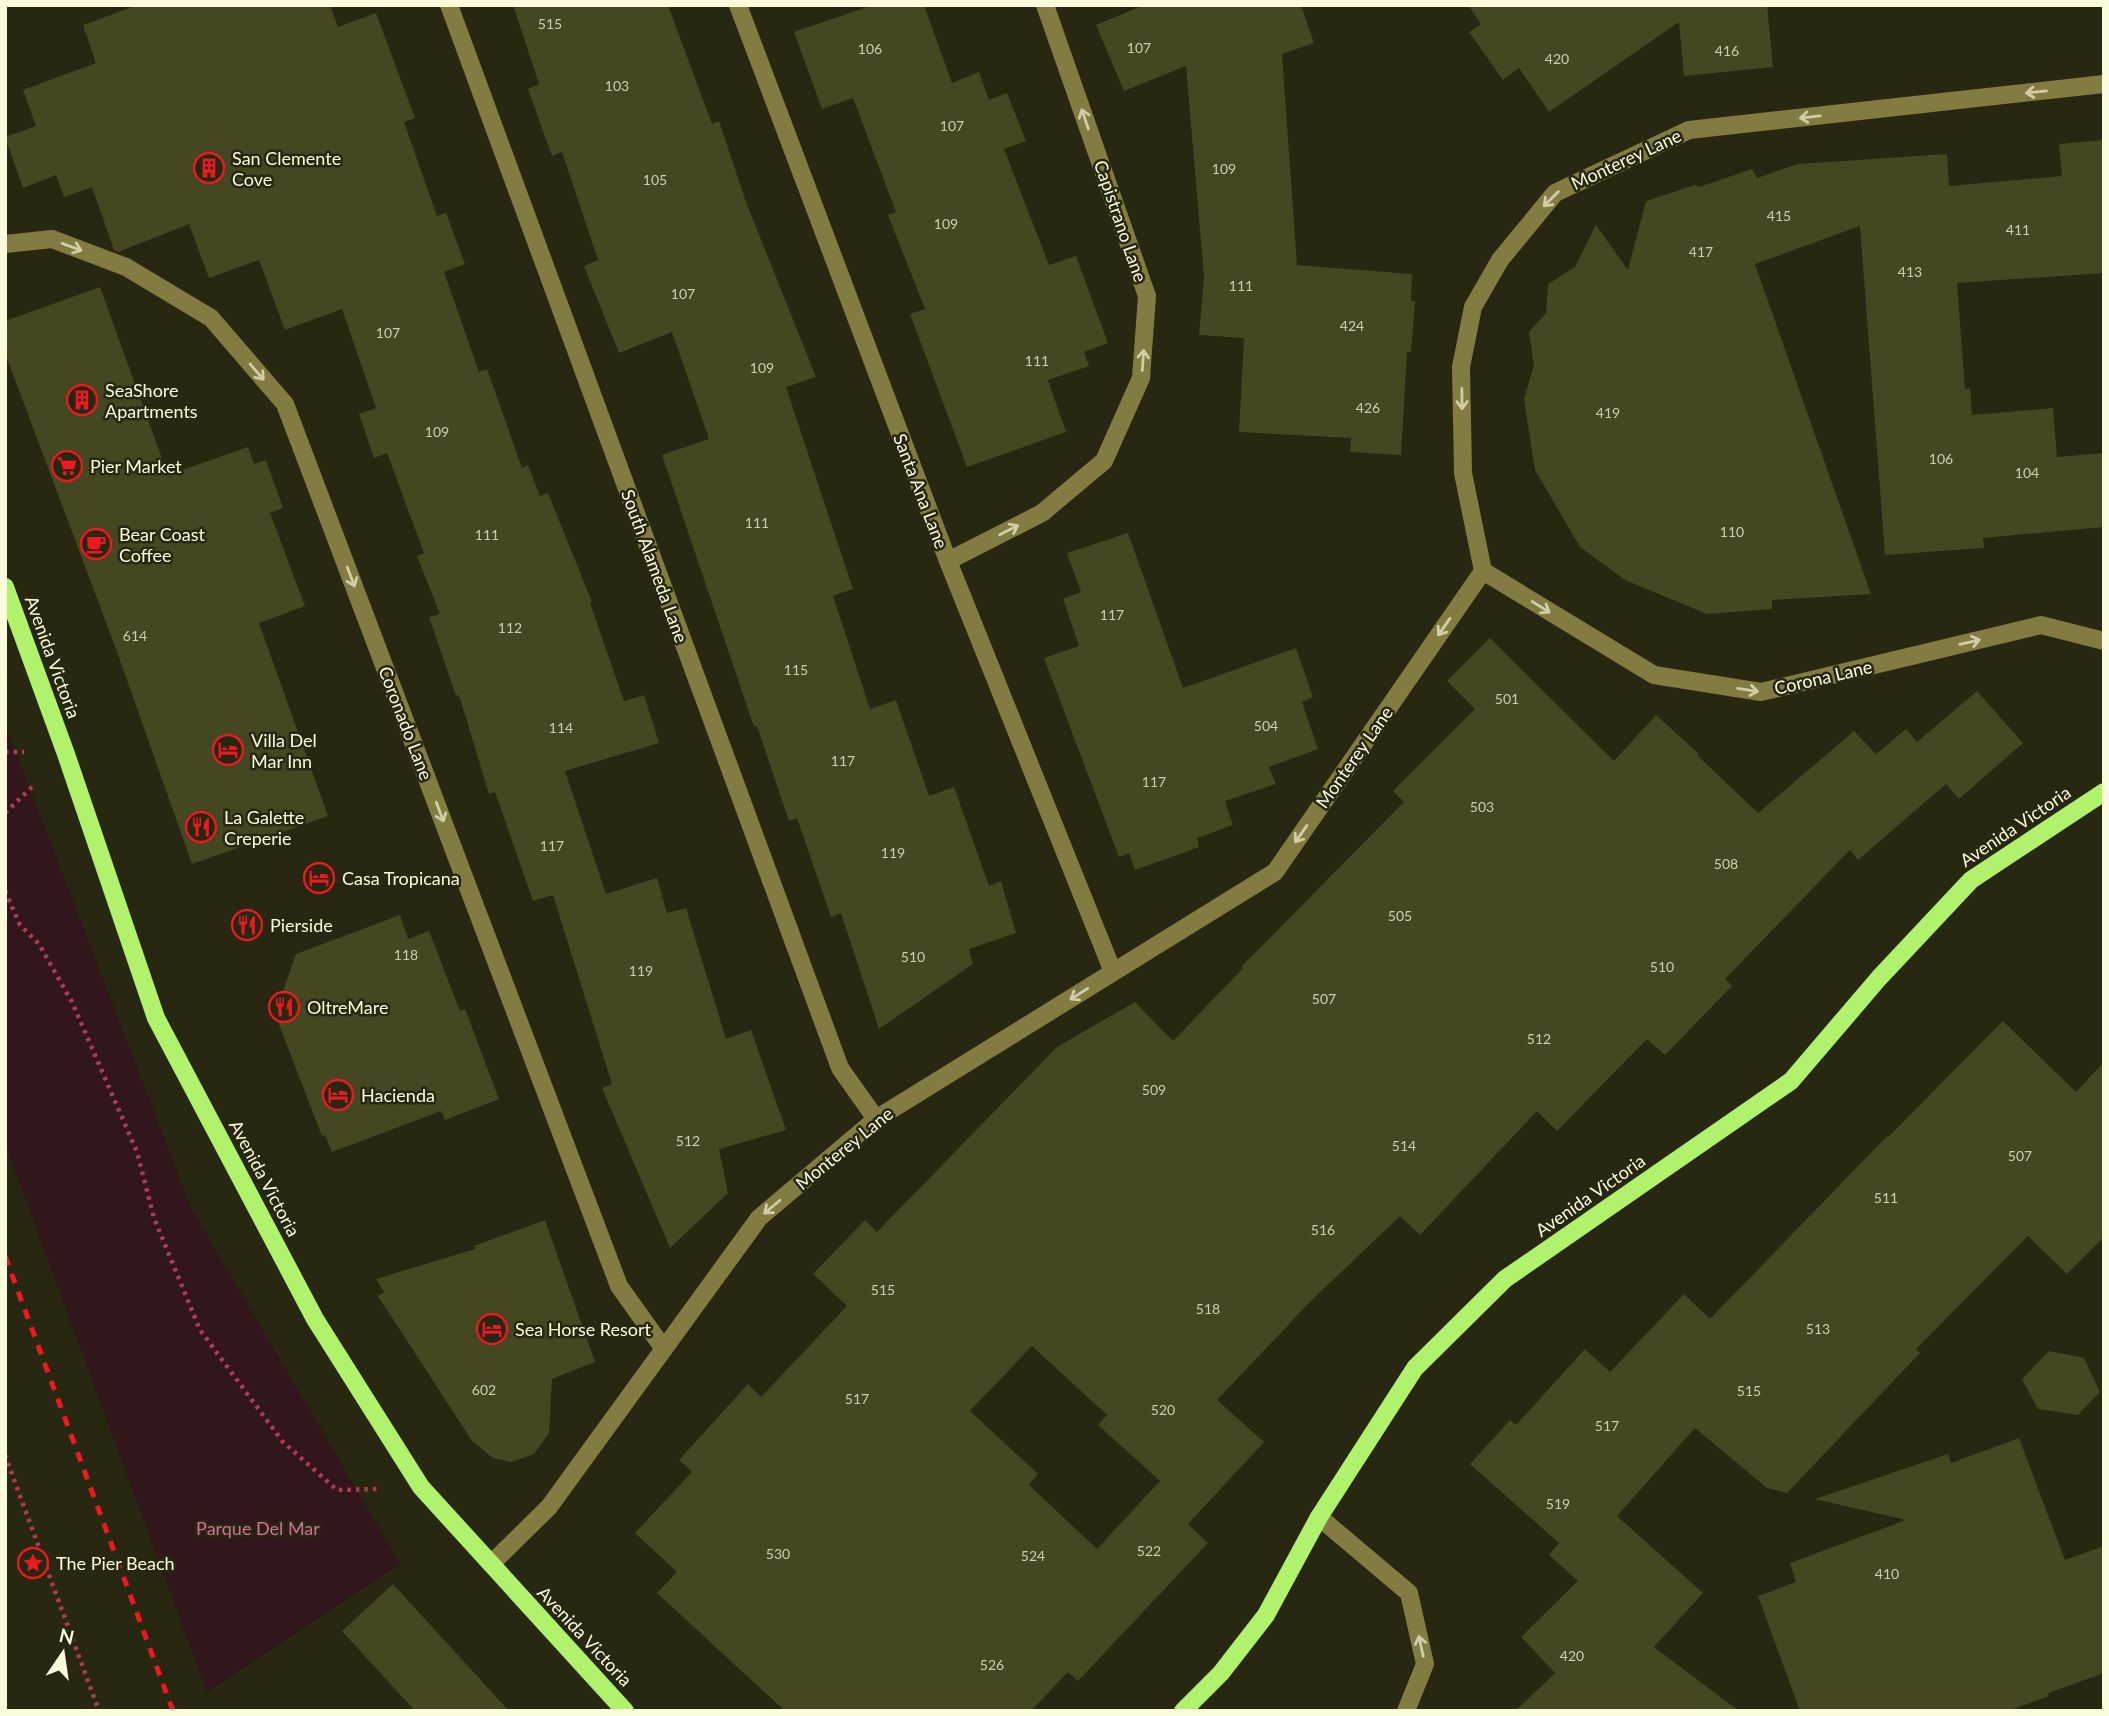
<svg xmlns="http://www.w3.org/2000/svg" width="2109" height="1716" font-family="Lato,sans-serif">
  <rect width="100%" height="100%" fill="#272712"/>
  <path fill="#31161b" d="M 5,724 L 191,1208 L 400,1564 L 207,1692 L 5,1143 Z"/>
  <path fill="#444720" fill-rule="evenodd" d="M 138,5 L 330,5 L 338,27 L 376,13 L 415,118 L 404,122 L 437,216 L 446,213 L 465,264 L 444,272 L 479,372 L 487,369 L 522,468 L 528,465 L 540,496 L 548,493 L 592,602 L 590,603 L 624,701 L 644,695 L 659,743 L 565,771 L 606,894 L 657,878 L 667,913 L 686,908 L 726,1039 L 751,1030 L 786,1130 L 719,1149 L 728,1193 L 670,1248 L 602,1088 L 612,1084 L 553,895 L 533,901 L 495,792 L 489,794 L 459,695 L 456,696 L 429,617 L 440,614 L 417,556 L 424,553 L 387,453 L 374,458 L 359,414 L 376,408 L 342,309 L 285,330 L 259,260 L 209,278 L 189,224 L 118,252 L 114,250 L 92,187 L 64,197 L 56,175 L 23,188 L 5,137 L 36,126 L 23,90 L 96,63 L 83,25 Z
    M 513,5 L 668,5 L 712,124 L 719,121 L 746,202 L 816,377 L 786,387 L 853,589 L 833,596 L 870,709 L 896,700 L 929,796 L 954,787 L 989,886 L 1001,881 L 1016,933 L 969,949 L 973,964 L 879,1029 L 841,913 L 831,917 L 797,818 L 789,821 L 757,726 L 754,727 L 662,455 L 709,439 L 672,332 L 619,353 L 584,266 L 598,260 L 562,152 L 552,156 L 528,89 L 539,84 Z
    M 873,5 L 924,5 L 952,83 L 979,72 L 989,100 L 1007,93 L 1026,141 L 1004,149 L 1049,265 L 1076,256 L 1108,343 L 1084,352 L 1089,366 L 1048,380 L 1066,432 L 967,467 L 910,314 L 925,309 L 888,215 L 896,212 L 853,98 L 822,109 L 794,32 Z
    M 1144,5 L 1301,5 L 1314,43 L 1282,54 L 1297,265 L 1412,274 L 1411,301 L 1415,301 L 1411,352 L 1407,352 L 1401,455 L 1350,452 L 1351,438 L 1239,432 L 1244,338 L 1199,335 L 1204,277 L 1186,66 L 1124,91 L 1096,25 Z
    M 1468,5 L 1767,5 L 1773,67 L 1684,76 L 1679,22 L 1549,112 L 1519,68 L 1503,80 L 1469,32 L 1481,24 Z
    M 2104,140 L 2104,273 L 1957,283 L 1965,389 L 1970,388 L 1972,415 L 2053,408 L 2057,457 L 2104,453 L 2104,527 L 1983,538 L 1984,548 L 1885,555 L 1860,226 L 1755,264 L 1871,594 L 1772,600 L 1772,609 L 1707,614 L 1625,580 L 1580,547 L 1535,470 L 1524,399 L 1534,365 L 1529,332 L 1546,313 L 1548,284 L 1575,267 L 1596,225 L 1628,270 L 1646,201 L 1695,185 L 1699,187 L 1752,169 L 1757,178 L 1798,164 L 1947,154 L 1949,186 L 2062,176 L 2059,144 Z
    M 100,287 L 168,475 L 248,447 L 254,464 L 266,460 L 283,508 L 270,513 L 305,606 L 259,623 L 328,816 L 192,864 L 116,649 L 5,353 L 5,321 Z
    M 1128,533 L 1183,688 L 1296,648 L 1313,697 L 1302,702 L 1318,749 L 1269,767 L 1276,784 L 1225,801 L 1233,825 L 1197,838 L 1199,847 L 1135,870 L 1129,853 L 1119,857 L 1044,658 L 1079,646 L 1063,599 L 1081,592 L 1067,553 Z
    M 1490,638 L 1614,761 L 1656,715 L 1698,753 L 1697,755 L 1758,813 L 1854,731 L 1876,754 L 1906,729 L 1917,742 L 1977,691 L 2023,743 L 1959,799 L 1946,784 L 1858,860 L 1850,850 L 1725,979 L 1732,986 L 1665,1055 L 1647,1039 L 1557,1131 L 1537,1111 L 1420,1235 L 1400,1216 L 1310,1302 L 1217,1400 L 1264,1442 L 1188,1524 L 1208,1543 L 1078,1681 L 1068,1672 L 1031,1711 L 785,1711 L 657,1593 L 677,1572 L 635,1533 L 692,1472 L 679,1460 L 748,1384 L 761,1397 L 847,1306 L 813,1274 L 865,1220 L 877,1232 L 1057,1047 L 1135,1002 L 1173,1041 L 1243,968 L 1242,966 L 1404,802 L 1393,791 L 1475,709 L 1447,681 ZM 1032,1346 L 1107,1415 L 1098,1425 L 1160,1481 L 1097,1549 L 1029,1485 L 1038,1474 L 970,1411 Z
    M 400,915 L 408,939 L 429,931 L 460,1011 L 465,1009 L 499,1099 L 445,1120 L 441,1111 L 332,1152 L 325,1135 L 322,1136 L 275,1014 L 296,954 Z
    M 2003,1021 L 2076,1092 L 2104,1062 L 2104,1237 L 2067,1274 L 2028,1236 L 1916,1349 L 1920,1353 L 1787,1493 L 1767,1488 L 1695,1428 L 1617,1516 L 1703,1593 L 1654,1647 L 1739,1711 L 1515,1711 L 1555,1673 L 1521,1637 L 1578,1581 L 1549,1555 L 1559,1543 L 1470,1464 L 1510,1420 L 1516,1425 L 1585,1349 L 1610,1372 L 1684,1294 L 1710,1319 L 1887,1136 L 1888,1137 Z
    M 545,1220 L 595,1362 L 552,1379 L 549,1433 L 534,1454 L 512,1462 L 493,1458 L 472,1441 L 378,1296 L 384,1292 L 376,1279 L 475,1249 L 474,1246 Z
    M 2049,1351 L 2084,1358 L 2100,1392 L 2078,1415 L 2038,1409 L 2022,1379 Z
    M 2019,1438 L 2065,1560 L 2104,1546 L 2104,1673 L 2048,1693 L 2049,1696 L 2008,1711 L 1800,1711 L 1758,1596 L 1796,1582 L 1790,1563 L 1906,1520 L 1815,1499 L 1948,1454 L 1951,1463 Z
    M 393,1584 L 509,1711 L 415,1711 L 342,1631 Z"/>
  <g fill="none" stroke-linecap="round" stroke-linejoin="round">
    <path stroke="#b03b53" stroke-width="4.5" stroke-dasharray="3.5 5" stroke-linecap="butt" d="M 5,752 L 24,752
      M 5,813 L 35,784
      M 5,891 L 20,925 L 39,944 L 72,1002 L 137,1152 L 154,1218 L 200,1330 L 283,1442 L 337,1490 L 378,1489
      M 5,1455 L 99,1711"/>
    <path stroke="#827b42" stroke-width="18" d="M 449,5 L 840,1068 L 876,1119
      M 738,5 L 948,561 L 1113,972
      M 5,244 L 52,239 L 126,267 L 211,318 L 285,404 L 619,1286 L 664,1349
      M 948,561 L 1042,513 L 1104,461 L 1141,378 L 1147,296 L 1045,5
      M 1483,571 L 1654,675 L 1761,692 L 2041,625 L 2104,641
      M 1319,1517 L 1409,1593 L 1425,1664 L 1406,1711
      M 491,1564 L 549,1507 L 759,1218 L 876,1119 L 1275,872 L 1483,571 L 1463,473 L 1461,367 L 1473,307 L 1500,260 L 1555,193 L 1689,130 L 2104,84"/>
    <path stroke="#b1f26c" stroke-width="18" d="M 5,587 L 66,754 L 156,1018 L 315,1319 L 421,1487 L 625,1711
      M 1183,1711 L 1221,1673 L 1266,1615 L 1319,1517 L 1415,1368 L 1505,1279 L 1791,1081 L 1879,978 L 1971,880 L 2104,792"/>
    <path stroke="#eb1921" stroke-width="5" stroke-dasharray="10 9" stroke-linecap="butt" d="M 5,1256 L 173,1711"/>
  </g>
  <defs><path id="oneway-shaft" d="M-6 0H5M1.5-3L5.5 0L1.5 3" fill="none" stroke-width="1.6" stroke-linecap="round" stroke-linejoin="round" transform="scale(1.75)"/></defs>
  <g stroke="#d1cea6">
    <use href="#oneway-shaft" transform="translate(2036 92) rotate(174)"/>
    <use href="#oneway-shaft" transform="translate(1810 117) rotate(174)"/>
    <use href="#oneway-shaft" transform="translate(1085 119) rotate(-109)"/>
    <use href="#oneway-shaft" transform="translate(1551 199) rotate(135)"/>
    <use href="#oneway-shaft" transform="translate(72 247) rotate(20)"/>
    <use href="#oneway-shaft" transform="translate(1143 360) rotate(-86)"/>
    <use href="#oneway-shaft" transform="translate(257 372) rotate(49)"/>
    <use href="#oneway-shaft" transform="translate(1462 399) rotate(89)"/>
    <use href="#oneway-shaft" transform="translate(1009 530) rotate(-27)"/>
    <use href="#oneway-shaft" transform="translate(351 577) rotate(69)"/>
    <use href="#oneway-shaft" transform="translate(1541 607) rotate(32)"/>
    <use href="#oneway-shaft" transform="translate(1444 627) rotate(125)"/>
    <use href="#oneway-shaft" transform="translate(1970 642) rotate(-13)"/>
    <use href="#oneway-shaft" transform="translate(1748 690) rotate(9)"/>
    <use href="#oneway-shaft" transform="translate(440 812) rotate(69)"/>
    <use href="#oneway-shaft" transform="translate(1301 834) rotate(125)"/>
    <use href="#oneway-shaft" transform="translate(1079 994) rotate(148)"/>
    <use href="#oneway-shaft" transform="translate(772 1207) rotate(140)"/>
    <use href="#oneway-shaft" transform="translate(1421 1646) rotate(-102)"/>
  </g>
  <defs>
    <g id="building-ring" transform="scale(1.575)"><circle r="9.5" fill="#272712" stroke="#eb1921" stroke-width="1.5"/><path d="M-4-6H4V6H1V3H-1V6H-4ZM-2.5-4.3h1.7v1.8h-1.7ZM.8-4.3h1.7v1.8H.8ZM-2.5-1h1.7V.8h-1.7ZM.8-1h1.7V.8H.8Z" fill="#eb1921"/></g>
    <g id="supermarket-ring" transform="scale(1.575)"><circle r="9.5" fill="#272712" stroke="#eb1921" stroke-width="1.5"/><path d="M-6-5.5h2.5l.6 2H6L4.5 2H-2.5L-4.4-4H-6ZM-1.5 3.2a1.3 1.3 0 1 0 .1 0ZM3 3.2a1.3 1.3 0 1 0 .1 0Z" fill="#eb1921"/></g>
    <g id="cafe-ring" transform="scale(1.575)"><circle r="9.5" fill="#272712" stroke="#eb1921" stroke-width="1.5"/><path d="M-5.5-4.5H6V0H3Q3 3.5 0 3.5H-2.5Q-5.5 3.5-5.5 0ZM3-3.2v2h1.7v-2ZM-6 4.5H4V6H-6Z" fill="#eb1921"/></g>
    <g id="hotel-ring" transform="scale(1.575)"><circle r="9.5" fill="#272712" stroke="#eb1921" stroke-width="1.5"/><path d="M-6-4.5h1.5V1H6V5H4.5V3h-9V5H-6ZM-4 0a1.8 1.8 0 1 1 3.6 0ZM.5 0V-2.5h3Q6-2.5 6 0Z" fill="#eb1921"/></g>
    <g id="restaurant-ring" transform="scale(1.575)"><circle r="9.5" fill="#272712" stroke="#eb1921" stroke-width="1.5"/><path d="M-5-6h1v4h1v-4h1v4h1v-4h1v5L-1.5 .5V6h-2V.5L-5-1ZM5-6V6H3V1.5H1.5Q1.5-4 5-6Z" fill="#eb1921"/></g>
    <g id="sight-ring" transform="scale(1.575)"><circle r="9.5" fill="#272712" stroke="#eb1921" stroke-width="1.5"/><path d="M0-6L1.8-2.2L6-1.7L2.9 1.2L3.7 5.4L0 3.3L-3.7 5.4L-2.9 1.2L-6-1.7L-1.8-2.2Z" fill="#eb1921"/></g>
  </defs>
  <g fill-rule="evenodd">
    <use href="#building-ring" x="209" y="168"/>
    <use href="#building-ring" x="82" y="400"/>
    <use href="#supermarket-ring" x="67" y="466"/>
    <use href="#cafe-ring" x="96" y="544"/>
    <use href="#hotel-ring" x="228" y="750"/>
    <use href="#restaurant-ring" x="201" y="827"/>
    <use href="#hotel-ring" x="319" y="878"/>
    <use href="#restaurant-ring" x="247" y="925"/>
    <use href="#restaurant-ring" x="284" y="1007"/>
    <use href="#hotel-ring" x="338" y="1095"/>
    <use href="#hotel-ring" x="492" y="1329"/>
    <use href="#sight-ring" x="33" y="1563"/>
  </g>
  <g text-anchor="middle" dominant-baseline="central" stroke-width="5" stroke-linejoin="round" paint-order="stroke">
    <g font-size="14" fill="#cecead">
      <text x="550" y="23">515</text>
      <text x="1139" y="47">107</text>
      <text x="870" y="48">106</text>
      <text x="1727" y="50">416</text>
      <text x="1557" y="58">420</text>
      <text x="617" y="85">103</text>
      <text x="952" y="125">107</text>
      <text x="1224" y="168">109</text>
      <text x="655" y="179">105</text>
      <text x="1779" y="215">415</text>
      <text x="946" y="223">109</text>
      <text x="2018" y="229">411</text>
      <text x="1701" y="251">417</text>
      <text x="1910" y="271">413</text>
      <text x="1241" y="285">111</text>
      <text x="683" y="293">107</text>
      <text x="1352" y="325">424</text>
      <text x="388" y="332">107</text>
      <text x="1037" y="360">111</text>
      <text x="762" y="367">109</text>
      <text x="1368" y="407">426</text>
      <text x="1608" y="412">419</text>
      <text x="437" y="431">109</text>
      <text x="1941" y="458">106</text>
      <text x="2027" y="472">104</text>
      <text x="757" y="522">111</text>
      <text x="1732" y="531">110</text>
      <text x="487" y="534">111</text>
      <text x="1112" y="614">117</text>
      <text x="510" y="627">112</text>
      <text x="135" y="635">614</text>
      <text x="796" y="669">115</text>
      <text x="1507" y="698">501</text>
      <text x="1266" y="725">504</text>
      <text x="561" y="727">114</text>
      <text x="843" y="760">117</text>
      <text x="1154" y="781">117</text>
      <text x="1482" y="806">503</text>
      <text x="552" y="845">117</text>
      <text x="893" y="852">119</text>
      <text x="1726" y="863">508</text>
      <text x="1400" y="915">505</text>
      <text x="406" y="954">118</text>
      <text x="913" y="956">510</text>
      <text x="1662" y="966">510</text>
      <text x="641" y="970">119</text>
      <text x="1324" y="998">507</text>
      <text x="1539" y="1038">512</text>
      <text x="1154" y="1089">509</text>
      <text x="688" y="1140">512</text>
      <text x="1404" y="1145">514</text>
      <text x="2020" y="1155">507</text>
      <text x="1886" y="1197">511</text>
      <text x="1323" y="1229">516</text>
      <text x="883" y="1289">515</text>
      <text x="1208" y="1308">518</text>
      <text x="1818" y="1328">513</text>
      <text x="484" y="1389">602</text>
      <text x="1749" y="1390">515</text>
      <text x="857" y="1398">517</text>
      <text x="1163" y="1409">520</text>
      <text x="1607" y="1425">517</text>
      <text x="1558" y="1503">519</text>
      <text x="1149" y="1550">522</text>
      <text x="778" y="1553">530</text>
      <text x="1033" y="1555">524</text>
      <text x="1887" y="1573">410</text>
      <text x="1572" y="1655">420</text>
      <text x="992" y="1664">526</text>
    </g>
    <g font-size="18" fill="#fcfbdc" stroke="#272712" text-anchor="start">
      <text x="232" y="158">San Clemente<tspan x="232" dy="21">Cove</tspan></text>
      <text x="105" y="390">SeaShore<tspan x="105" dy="21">Apartments</tspan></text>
      <text x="90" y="466">Pier Market</text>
      <text x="119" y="534">Bear Coast<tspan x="119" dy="21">Coffee</tspan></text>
      <text x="251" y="740">Villa Del<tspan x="251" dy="21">Mar Inn</tspan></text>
      <text x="224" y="817">La Galette<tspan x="224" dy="21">Creperie</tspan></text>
      <text x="342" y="878">Casa Tropicana</text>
      <text x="270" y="925">Pierside</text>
      <text x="307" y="1007">OltreMare</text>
      <text x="361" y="1095">Hacienda</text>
      <text x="515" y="1329">Sea Horse Resort</text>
      <text x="56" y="1563">The Pier Beach</text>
    </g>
    <g font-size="18" fill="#fcfbdc" stroke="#272712">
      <text transform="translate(1626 159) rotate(-25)">Monterey Lane</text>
      <text transform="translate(1121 221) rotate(71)">Capistrano Lane</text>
      <text transform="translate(921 491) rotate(69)">Santa Ana Lane</text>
      <text transform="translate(655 566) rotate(70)">South Alameda Lane</text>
      <text transform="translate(53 657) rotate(70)">Avenida Victoria</text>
      <text transform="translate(1823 677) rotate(-13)">Corona Lane</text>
      <text transform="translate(406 723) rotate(69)">Coronado Lane</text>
      <text transform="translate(1354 757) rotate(-55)">Monterey Lane</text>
      <text transform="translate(2015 826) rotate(-34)">Avenida Victoria</text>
      <text transform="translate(844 1148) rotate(-39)">Monterey Lane</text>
      <text transform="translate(265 1178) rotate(62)">Avenida Victoria</text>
      <text transform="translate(1590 1195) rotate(-35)">Avenida Victoria</text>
      <text transform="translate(585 1636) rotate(47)">Avenida Victoria</text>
    </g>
    <g font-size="18" fill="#d76d96" stroke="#272712">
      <text x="258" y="1528">Parque Del Mar</text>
    </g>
  </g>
  <rect width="2109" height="1716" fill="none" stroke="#fcfbdc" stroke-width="14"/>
  <g transform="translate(63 1653) rotate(13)" stroke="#272712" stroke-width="5" paint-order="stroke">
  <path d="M0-5L12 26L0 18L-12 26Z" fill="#fcfbdc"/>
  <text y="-10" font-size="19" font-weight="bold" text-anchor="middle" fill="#fcfbdc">N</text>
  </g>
</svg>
